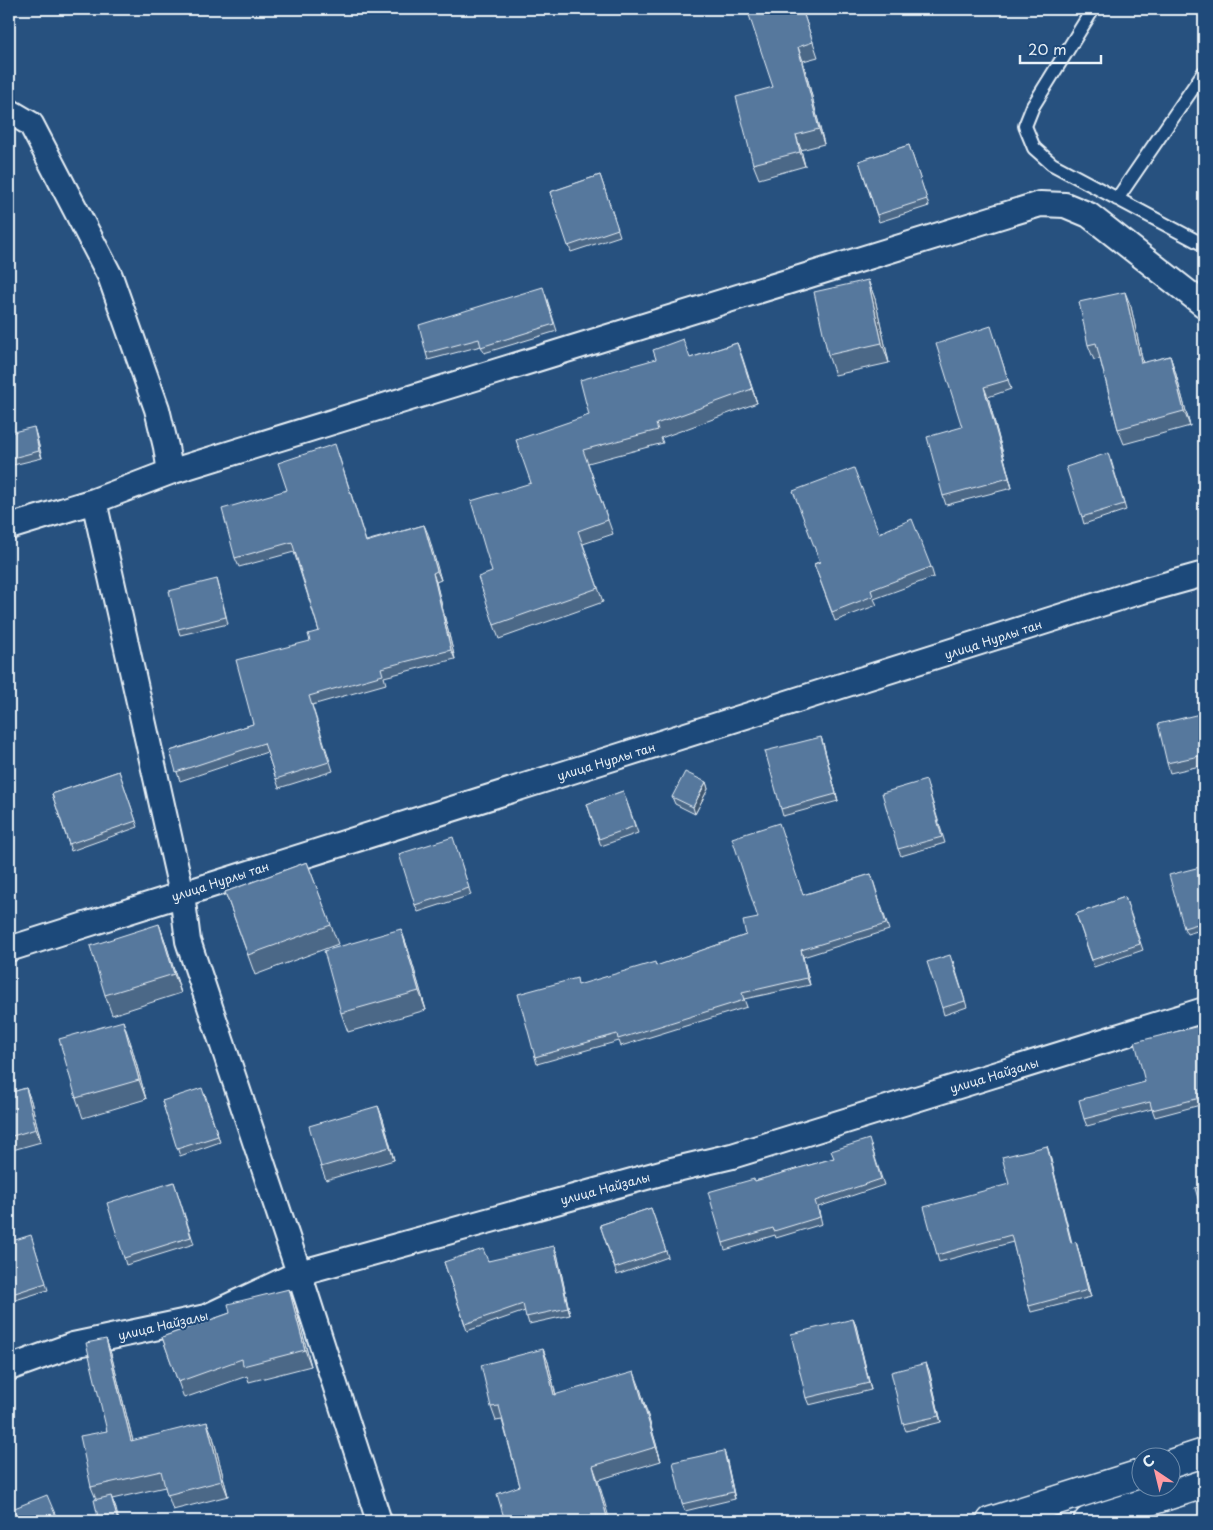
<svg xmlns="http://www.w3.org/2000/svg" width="1213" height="1530" font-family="'Playpen Sans',sans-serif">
  <rect width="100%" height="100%" fill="#27517f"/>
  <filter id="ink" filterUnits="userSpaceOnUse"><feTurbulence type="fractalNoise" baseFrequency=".02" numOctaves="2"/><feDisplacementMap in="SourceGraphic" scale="10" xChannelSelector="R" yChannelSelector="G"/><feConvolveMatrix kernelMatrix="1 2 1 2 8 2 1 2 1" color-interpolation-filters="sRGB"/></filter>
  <g filter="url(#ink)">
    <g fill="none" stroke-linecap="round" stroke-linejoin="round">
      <g stroke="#e8f1f8" stroke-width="16">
        <path id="lane" d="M 1093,9 L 1033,106 L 1025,126 L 1034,148 L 1052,164 L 1204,245
          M 1117,199 L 1204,72"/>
      </g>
      <g stroke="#e8f1f8" stroke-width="28">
        <path id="street" d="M 9,111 L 31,124 L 110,276 L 157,409 L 166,447 L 170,472
          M 94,501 L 182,894 L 188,941 L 299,1273 L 379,1521
          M 9,527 L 94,501 L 170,472 L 1040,204 L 1065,205 L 1089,215 L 1204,305
          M 9,949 C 383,830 758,713 1132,594 L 1204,574
          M 9,1368 L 73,1345 L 206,1317 L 299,1273 L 668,1171 L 732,1156 L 1204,1010"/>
      </g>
      <g stroke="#e8f1f8" stroke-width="31">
        <path id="secondary" d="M 1170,1464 L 1204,1453
          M 991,1521 L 1140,1474
          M 1088,1521 L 1204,1484"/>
      </g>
      <use href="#lane" stroke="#1f4a7a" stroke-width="12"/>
      <use href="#street" stroke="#1f4a7a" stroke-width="24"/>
      <use href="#secondary" stroke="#1f4a7a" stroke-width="28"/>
    </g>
    <path fill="#4b6787" stroke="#e8f1f8" d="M 802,9 L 818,57 L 803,61 L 824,144 L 801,150 L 805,166 L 759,179 L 753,164 L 773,87 Z
      M 909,145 L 929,206 L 879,222 L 859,161 Z
      M 600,175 L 620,236 L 571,252 L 550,192 Z
      M 868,280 L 875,299 L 889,363 L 835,375 L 828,355 Z
      M 545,293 L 557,331 L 484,353 L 481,346 L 428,360 L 426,353 Z
      M 1131,307 L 1143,363 L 1170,356 L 1175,371 L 1190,426 L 1124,444 L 1118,429 L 1100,359 L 1094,360 L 1088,345 Z
      M 994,336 L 1011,389 L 988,397 L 1012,488 L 946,505 L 943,496 L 962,427 Z
      M 737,343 L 757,403 L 661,438 L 663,443 L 588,463 L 613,534 L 583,544 L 603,602 L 499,639 L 494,625 L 492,572 L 531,483 L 589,415 L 690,358 Z
      M 9,433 L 36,434 L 42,458 L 9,466 Z
      M 338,453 L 366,541 L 424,525 L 441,580 L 436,582 L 455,659 L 384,677 L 386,684 L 312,705 L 333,771 L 279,788 L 267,752 L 180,781 L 170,751 L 253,724 L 310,641 L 319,631 L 294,552 L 239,567 L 235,558 L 287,490 Z
      M 1111,460 L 1126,510 L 1084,524 L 1082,517 Z
      M 879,533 L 931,567 L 934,577 L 874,599 L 877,605 L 835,621 L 814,564 Z
      M 217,579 L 219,586 L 228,624 L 180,635 L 178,629 Z
      M 1204,713 L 1204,765 L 1170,773 L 1167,763 Z
      M 823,743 L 838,801 L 783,816 L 781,809 Z
      M 119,771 L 138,827 L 71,851 L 52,794 Z
      M 706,782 L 708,789 L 695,814 L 675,804 L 672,797 Z
      M 928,787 L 945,843 L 901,856 L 898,849 Z
      M 623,791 L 638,833 L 601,846 L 587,804 Z
      M 455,844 L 471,895 L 418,912 L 415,905 Z
      M 307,862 L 338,944 L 255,975 L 225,892 Z
      M 1204,866 L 1204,929 L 1187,934 L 1184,928 Z
      M 871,874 L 889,930 L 803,957 L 810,985 L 744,999 L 747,1007 L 621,1046 L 619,1041 L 537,1064 L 535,1057 L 657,966 L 746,935 L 758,918 L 803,895 Z
      M 1125,897 L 1143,950 L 1094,967 L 1076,914 Z
      M 159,924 L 166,944 L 181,993 L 112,1015 L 105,995 Z
      M 401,929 L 408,949 L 426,1010 L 348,1032 L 341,1013 Z
      M 953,961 L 967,1007 L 944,1015 L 942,1008 Z
      M 1204,1025 L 1204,1104 L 1155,1117 L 1152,1109 L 1087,1126 L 1084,1119 L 1145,1082 Z
      M 130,1041 L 146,1099 L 83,1118 L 76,1098 Z
      M 26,1088 L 31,1101 L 41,1142 L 9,1151 L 9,1093 Z
      M 205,1094 L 220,1142 L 180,1156 L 162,1101 Z
      M 378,1106 L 383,1119 L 394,1160 L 326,1180 L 321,1167 Z
      M 871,1145 L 884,1185 L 818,1207 L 822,1224 L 776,1238 L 775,1235 L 725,1250 L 723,1243 L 755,1181 L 834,1158 Z
      M 1049,1152 L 1072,1243 L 1076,1242 L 1078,1249 L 1091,1297 L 1031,1312 L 1029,1306 L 1013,1242 L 939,1262 L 937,1255 L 1009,1184 Z
      M 174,1182 L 194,1244 L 126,1265 L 124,1258 Z
      M 651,1208 L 668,1257 L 617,1275 L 600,1225 Z
      M 9,1242 L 33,1242 L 48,1290 L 9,1302 Z
      M 557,1253 L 570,1315 L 529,1324 L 525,1311 L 467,1331 L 444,1262 L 488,1261 Z
      M 289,1289 L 295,1305 L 311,1366 L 249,1382 L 247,1376 L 184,1398 L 162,1337 L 230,1313 Z
      M 853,1319 L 856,1326 L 871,1390 L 809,1405 L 806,1398 Z
      M 106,1339 L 111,1354 L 133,1441 L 213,1437 L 228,1496 L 173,1510 L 165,1487 L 112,1499 L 116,1509 L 96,1499 L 91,1487 L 107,1431 Z
      M 543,1349 L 548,1362 L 556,1395 L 639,1385 L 661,1461 L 598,1480 L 520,1486 L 502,1420 L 496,1421 L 491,1407 Z
      M 929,1370 L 941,1422 L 906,1431 L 903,1424 Z
      M 726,1457 L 735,1499 L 685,1511 L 682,1504 Z"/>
    <path fill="#3d546e" stroke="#e8f1f8" d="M 798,47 L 803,61 L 824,144 L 819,129 Z
      M 796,135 L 801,150 L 805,166 L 800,152 Z
      M 868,280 L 875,299 L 889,363 L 882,343 Z
      M 1125,292 L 1131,307 L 1146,378 L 1141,363 Z
      M 737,343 L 742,356 L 757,403 L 752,389 Z
      M 1170,356 L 1175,371 L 1190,426 L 1184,411 Z
      M 984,387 L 988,397 L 1012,488 L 1009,478 Z
      M 34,427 L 36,434 L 42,458 L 39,451 Z
      M 424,525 L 428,534 L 441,580 L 437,571 Z
      M 433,573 L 436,582 L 455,659 L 451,650 Z
      M 821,737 L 823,743 L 838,801 L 836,794 Z
      M 706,782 L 708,789 L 695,814 L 693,807 Z
      M 159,924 L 166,944 L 181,993 L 174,974 Z
      M 401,929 L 408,949 L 426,1010 L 419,991 Z
      M 801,950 L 803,957 L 810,985 L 807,978 Z
      M 123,1021 L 130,1041 L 146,1099 L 139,1080 Z
      M 26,1088 L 31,1101 L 41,1142 L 36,1129 Z
      M 378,1106 L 383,1119 L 394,1160 L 390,1147 Z
      M 1047,1146 L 1049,1152 L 1073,1250 L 1071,1243 Z
      M 1076,1242 L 1078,1249 L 1091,1297 L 1088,1290 Z
      M 554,1246 L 557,1253 L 570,1315 L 568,1308 Z
      M 289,1289 L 295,1305 L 311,1366 L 305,1350 Z
      M 853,1319 L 856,1326 L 871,1390 L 869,1383 Z
      M 106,1339 L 111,1354 L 137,1457 L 131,1441 Z
      M 543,1349 L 548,1362 L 559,1409 L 554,1395 Z
      M 926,1363 L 929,1370 L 941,1422 L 939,1416 Z
      M 634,1372 L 639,1385 L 661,1461 L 656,1447 Z
      M 207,1422 L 213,1437 L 228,1496 L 222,1481 Z
      M 724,1451 L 726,1457 L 735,1499 L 733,1492 Z
      M 593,1466 L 598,1480 L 610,1521 L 608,1521 Z
      M 111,1496 L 116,1509 L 119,1521 L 118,1521 Z"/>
    <path fill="#57789d" stroke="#e8f1f8" d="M 747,9 L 802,9 L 813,42 L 798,47 L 819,129 L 796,135 L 800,152 L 753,164 L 736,97 L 773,87 Z
      M 909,145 L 927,199 L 877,215 L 859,161 Z
      M 600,175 L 618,229 L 568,246 L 550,192 Z
      M 868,280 L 882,343 L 828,355 L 814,292 Z
      M 543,287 L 554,324 L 481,347 L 479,339 L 426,353 L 419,325 Z
      M 1125,292 L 1141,363 L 1170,356 L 1184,411 L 1118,429 L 1096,343 L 1088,345 L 1079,302 Z
      M 991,326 L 1008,380 L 984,387 L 1009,478 L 943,496 L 927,437 L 962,427 L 936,344 Z
      M 683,339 L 690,358 L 737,343 L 752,389 L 656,424 L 658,430 L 583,450 L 608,520 L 578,531 L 598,588 L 494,625 L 478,577 L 492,572 L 471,501 L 531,483 L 516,440 L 589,415 L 580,380 L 656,359 L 653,350 Z
      M 34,427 L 39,451 L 9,459 L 9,433 Z
      M 335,444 L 366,542 L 424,525 L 437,571 L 433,573 L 451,650 L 381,668 L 383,675 L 309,696 L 329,762 L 276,779 L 264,743 L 176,772 L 170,751 L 253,724 L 236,660 L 310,641 L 308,634 L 319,631 L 292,542 L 235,558 L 222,509 L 287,490 L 278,463 Z
      M 1108,453 L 1124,504 L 1082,517 L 1066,467 Z
      M 854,468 L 879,533 L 912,519 L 931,567 L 871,590 L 873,596 L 832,612 L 814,564 L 820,562 L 793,491 Z
      M 217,579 L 226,617 L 178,629 L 169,591 Z
      M 1204,713 L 1204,755 L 1167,763 L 1158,724 Z
      M 821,737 L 836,794 L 781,809 L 765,751 Z
      M 119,771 L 136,821 L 69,844 L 52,794 Z
      M 685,772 L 706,782 L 693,807 L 672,797 Z
      M 926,780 L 942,837 L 898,849 L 882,793 Z
      M 623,791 L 635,826 L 599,839 L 587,804 Z
      M 779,823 L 803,895 L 871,874 L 886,924 L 801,950 L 807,978 L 742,993 L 744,1000 L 618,1039 L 617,1034 L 535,1057 L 518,994 L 577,978 L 578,985 L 655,962 L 656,966 L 746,935 L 743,921 L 758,918 L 732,838 Z
      M 453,837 L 469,888 L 415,905 L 399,854 Z
      M 307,862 L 331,925 L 248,955 L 225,892 Z
      M 1204,866 L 1204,922 L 1184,928 L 1169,875 Z
      M 1125,897 L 1140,944 L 1092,960 L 1076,914 Z
      M 159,924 L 174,974 L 105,995 L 90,946 Z
      M 401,929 L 419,991 L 341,1013 L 324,951 Z
      M 950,955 L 965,1001 L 942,1008 L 927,962 Z
      M 123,1021 L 139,1080 L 76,1098 L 59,1039 Z
      M 1203,1025 L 1204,1025 L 1204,1097 L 1152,1110 L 1150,1102 L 1084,1119 L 1079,1100 L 1145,1082 L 1135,1042 Z
      M 26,1088 L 36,1129 L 9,1137 L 9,1093 Z
      M 202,1088 L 218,1136 L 177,1149 L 162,1101 Z
      M 378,1106 L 390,1147 L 321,1167 L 309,1126 Z
      M 869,1139 L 881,1179 L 815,1201 L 820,1217 L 774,1231 L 773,1228 L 723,1243 L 708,1192 L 754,1179 L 755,1181 L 834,1158 L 831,1151 Z
      M 1047,1146 L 1071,1243 L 1076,1242 L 1088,1290 L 1029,1306 L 1011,1235 L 937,1255 L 924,1207 L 1009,1184 L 1002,1157 Z
      M 174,1182 L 191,1237 L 124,1258 L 107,1203 Z
      M 1204,1185 L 1204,1219 L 1195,1188 Z
      M 651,1208 L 666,1251 L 615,1268 L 600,1225 Z
      M 31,1235 L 46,1283 L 9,1295 L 9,1242 Z
      M 554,1246 L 568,1308 L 526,1317 L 523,1304 L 465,1324 L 444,1262 L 483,1249 L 488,1261 Z
      M 289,1289 L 305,1350 L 243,1366 L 242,1359 L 178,1382 L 162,1337 L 230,1313 L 228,1304 Z
      M 853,1319 L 869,1383 L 806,1398 L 791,1334 Z
      M 106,1339 L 131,1441 L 207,1422 L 222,1481 L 167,1495 L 161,1471 L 91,1487 L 80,1436 L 107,1431 L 86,1343 Z
      M 543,1349 L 554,1395 L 634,1372 L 656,1447 L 593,1466 L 608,1521 L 505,1521 L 497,1494 L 520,1486 L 499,1406 L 491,1407 L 481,1365 Z
      M 926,1363 L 939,1416 L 903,1424 L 891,1372 Z
      M 724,1451 L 733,1492 L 682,1504 L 673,1462 Z
      M 47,1495 L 58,1521 L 16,1521 L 12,1509 Z
      M 111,1496 L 118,1521 L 99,1521 L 94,1500 Z"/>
  </g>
  <g text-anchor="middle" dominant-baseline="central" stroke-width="4" stroke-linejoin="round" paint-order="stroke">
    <g font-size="12" fill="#e8f1f8" stroke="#1f4a7a">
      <text transform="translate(993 639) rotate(-18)">улица Нурлы тан</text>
      <text transform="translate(606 761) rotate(-17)">улица Нурлы тан</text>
      <text transform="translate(220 881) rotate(-18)">улица Нурлы тан</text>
      <text transform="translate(994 1075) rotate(-17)">улица Найзалы</text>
      <text transform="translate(605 1188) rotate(-15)">улица Найзалы</text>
      <text transform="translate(163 1325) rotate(-13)">улица Найзалы</text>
    </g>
  </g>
  <rect width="1213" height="1530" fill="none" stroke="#1f4a7a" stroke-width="30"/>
  <rect x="15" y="15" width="1183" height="1500" fill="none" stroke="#e8f1f8" stroke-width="2" filter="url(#ink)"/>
  <g transform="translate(1156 1472) rotate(325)"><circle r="24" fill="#1f4a7a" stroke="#6f8dac"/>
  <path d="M0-4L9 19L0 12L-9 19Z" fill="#ff9aa2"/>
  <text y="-8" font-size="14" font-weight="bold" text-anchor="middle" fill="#e8f1f8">С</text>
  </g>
  <path d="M1020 55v8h81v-8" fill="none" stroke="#e8f1f8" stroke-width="2.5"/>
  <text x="1028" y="55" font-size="15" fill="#e8f1f8" stroke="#1f4a7a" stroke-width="4" paint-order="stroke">20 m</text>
</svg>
